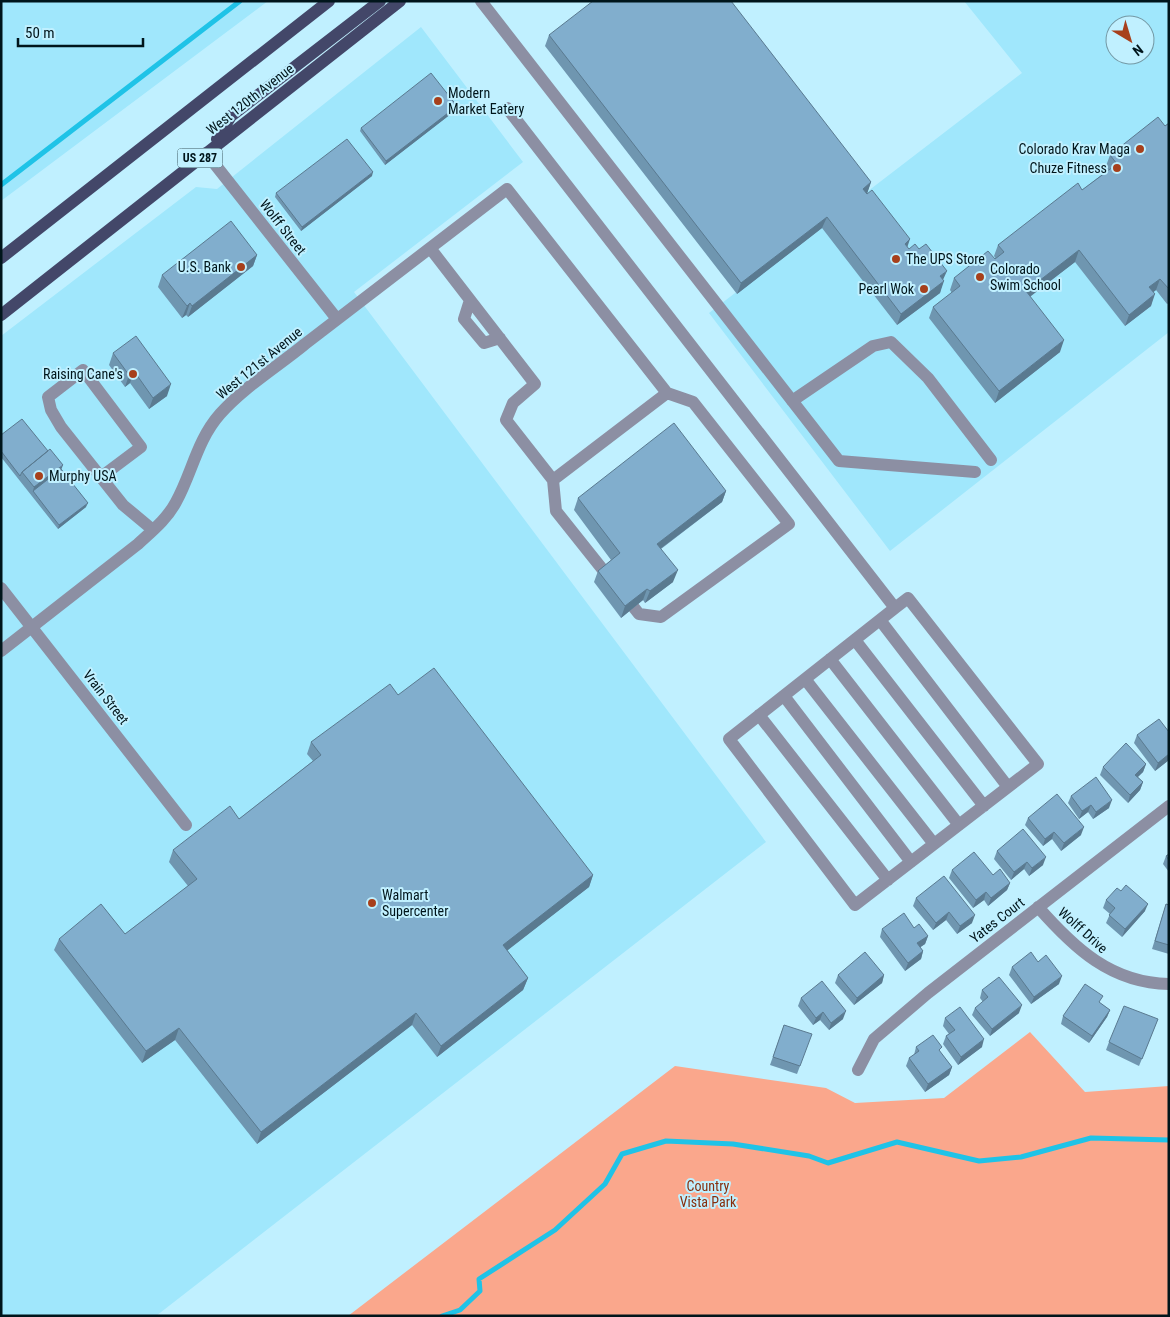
<svg xmlns="http://www.w3.org/2000/svg" width="1170" height="1317" font-family="'Roboto Condensed',sans-serif">
  <rect width="100%" height="100%" fill="#c0f0ff"/>
  <path fill="#a0e7fc" fill-rule="evenodd" d="M 1,1 L 268,1 L 1,201 Z
    M 964,1 L 1169,1 L 1169,332 L 890,551 L 709,313 L 1022,73 ZM 1115,25 L 1145,25 L 1145,55 L 1115,55 Z
    M 421,27 L 523,162 L 354,292 L 766,842 L 156,1316 L 1,1316 L 1,336 L 196,187 L 217,189 Z"/>
  <path fill="#faa78c" d="M 1030,1032 L 1085,1092 L 1169,1086 L 1169,1316 L 348,1316 L 675,1066 L 826,1088 L 855,1103 L 944,1098 Z"/>
  <g fill="none" stroke-linecap="round" stroke-linejoin="round">
    <path stroke="#1fc3e7" stroke-width="5" d="M 1,185 L 240,1
      M 442,1316 L 460,1310 L 480,1291 L 479,1279 L 555,1230 L 605,1184 L 622,1154 L 666,1141 L 733,1144 L 809,1156 L 828,1163 L 897,1142 L 979,1161 L 1021,1157 L 1091,1138 L 1169,1140"/>
    <path stroke="#8c8fa3" stroke-width="12" d="M 481,1 L 839,461 L 975,472
      M 507,108 L 895,608 L 908,598 L 1038,764 L 855,905 L 729,739 L 895,608
      M 206,153 L 337,319
      M 470,300 L 464,319 L 484,343 L 500,338
      M 792,401 L 873,346 L 891,342 L 928,378 L 991,460
      M 101,477 L 141,447 L 83,370 L 48,397 L 51,410 L 61,427 L 123,505 L 153,530
      M 553,480 L 556,511 L 611,580
      M 1,588 L 186,825
      M 624,595 L 639,614 L 661,617 L 789,524 L 693,402 L 667,393
      M 880,620 L 1008,787
      M 855,640 L 984,806
      M 1,651 L 138,544 C 152,531 167,519 176,502 C 192,473 197,440 220,414 C 244,387 277,367 305,344 C 372,292 440,241 507,189 L 667,393 L 553,480 L 506,420 L 513,403 L 535,384 L 430,248
      M 830,659 L 959,825
      M 805,679 L 934,844
      M 784,696 L 911,862
      M 759,715 L 888,880
      M 1038,907 C 1074,948 1111,983 1169,984
      M 858,1070 L 874,1039 L 928,993 L 1169,806"/>
    <path stroke="#434769" stroke-width="12" d="M 217,139 L 231,116 L 380,1
      M 1,258 L 329,1
      M 1,315 L 400,1"/>
  </g>
  <path fill="#6f96b0" d="M 549,35 L 871,182 L 867,193 L 907,248 L 943,280 L 940,293 L 897,325 L 822,228 L 737,294 L 545,46 Z
    M 456,110 L 385,165 L 360,131 L 361,128 Z
    M 1169,123 L 1169,303 L 1167,304 L 1156,290 L 1153,292 L 1151,306 L 1125,326 L 1075,262 L 1030,296 L 1060,352 L 995,403 L 929,318 L 933,307 L 952,293 L 950,290 L 954,278 L 995,259 L 996,259 L 994,256 L 998,245 L 1082,190 L 1108,170 L 1106,166 L 1110,155 L 1165,126 Z
    M 372,176 L 301,231 L 275,197 L 276,193 Z
    M 257,255 L 253,266 L 188,317 L 186,315 L 182,318 L 158,287 L 162,275 Z
    M 113,353 L 167,396 L 149,409 L 130,383 L 125,387 L 109,365 Z
    M 1,435 L 61,469 L 86,507 L 58,529 L 1,457 Z
    M 726,491 L 722,502 L 661,549 L 673,582 L 645,603 L 643,600 L 621,618 L 594,582 L 598,571 L 611,560 L 574,510 L 578,498 Z
    M 398,695 L 593,875 L 589,887 L 507,950 L 528,978 L 523,990 L 437,1057 L 412,1025 L 257,1144 L 175,1040 L 142,1063 L 54,950 L 59,939 L 125,934 L 188,886 L 169,862 L 173,850 L 239,819 L 313,761 L 307,754 L 311,742 Z
    M 1169,732 L 1169,760 L 1155,771 L 1134,743 L 1137,735 Z
    M 1146,764 L 1143,772 L 1138,777 L 1143,782 L 1140,790 L 1128,803 L 1100,775 L 1103,767 Z
    M 1071,796 L 1109,808 L 1093,819 L 1088,812 L 1079,819 L 1068,803 Z
    M 1028,818 L 1081,835 L 1061,851 L 1052,839 L 1043,846 L 1025,825 Z
    M 997,851 L 1043,865 L 1029,876 L 1024,869 L 1011,880 L 994,859 Z
    M 1169,854 L 1169,872 L 1163,864 L 1166,856 Z
    M 952,870 L 993,875 L 1010,883 L 1007,890 L 988,906 L 984,900 L 973,908 L 949,878 Z
    M 916,898 L 972,923 L 957,934 L 946,920 L 933,930 L 913,906 Z
    M 1106,900 L 1145,911 L 1122,937 L 1106,923 L 1110,914 L 1103,908 Z
    M 1166,904 L 1169,905 L 1169,954 L 1152,949 Z
    M 914,928 L 928,936 L 925,944 L 920,947 L 923,951 L 921,959 L 905,971 L 880,937 L 882,929 Z
    M 1038,962 L 1059,984 L 1031,1004 L 1009,975 L 1012,967 Z
    M 838,975 L 884,975 L 882,983 L 854,1005 L 835,983 Z
    M 982,990 L 1019,1013 L 990,1036 L 972,1015 L 975,1008 L 983,1002 L 980,998 Z
    M 801,998 L 843,1019 L 829,1030 L 820,1020 L 813,1025 L 798,1006 Z
    M 1100,1003 L 1110,1010 L 1107,1017 L 1089,1043 L 1061,1024 L 1063,1016 Z
    M 945,1018 L 982,1047 L 958,1065 L 943,1044 L 946,1036 L 949,1034 L 943,1026 Z
    M 1158,1019 L 1139,1066 L 1106,1050 L 1109,1042 Z
    M 784,1025 L 800,1066 L 797,1074 L 770,1065 Z
    M 916,1047 L 940,1052 L 952,1067 L 949,1075 L 925,1092 L 906,1066 L 909,1058 L 914,1055 Z"/>
  <path fill="#5a7a90" d="M 457,106 L 456,110 L 385,165 L 386,161 Z
    M 373,172 L 372,176 L 301,231 L 302,227 Z
    M 871,182 L 867,194 L 863,189 Z
    M 827,217 L 822,228 L 737,294 L 741,283 Z
    M 910,239 L 906,251 L 905,244 Z
    M 1079,250 L 1075,262 L 1022,303 L 1026,291 Z
    M 257,255 L 253,266 L 188,317 L 192,306 Z
    M 947,271 L 942,282 L 940,276 Z
    M 1160,279 L 1156,290 L 1145,299 L 1149,287 Z
    M 944,281 L 940,293 L 897,325 L 901,314 Z
    M 1155,294 L 1151,306 L 1125,326 L 1129,315 Z
    M 190,303 L 186,315 L 182,318 L 187,306 Z
    M 1064,340 L 1060,352 L 995,403 L 999,391 Z
    M 134,371 L 130,383 L 125,387 L 129,375 Z
    M 171,384 L 167,396 L 149,409 L 153,398 Z
    M 63,465 L 60,473 L 33,491 L 34,487 Z
    M 726,491 L 722,502 L 652,555 L 657,544 Z
    M 88,503 L 86,507 L 58,529 L 59,525 Z
    M 678,570 L 673,582 L 645,603 L 650,591 Z
    M 647,589 L 643,600 L 621,618 L 625,606 Z
    M 1169,754 L 1169,760 L 1155,771 L 1158,763 Z
    M 1146,764 L 1143,772 L 1132,782 L 1135,775 Z
    M 1143,782 L 1140,790 L 1128,803 L 1130,795 Z
    M 1112,800 L 1109,808 L 1093,819 L 1096,812 Z
    M 1091,805 L 1088,812 L 1079,819 L 1082,811 Z
    M 1084,827 L 1081,835 L 1061,851 L 1064,843 Z
    M 1054,832 L 1052,839 L 1043,846 L 1045,839 Z
    M 1046,857 L 1043,865 L 1029,876 L 1032,868 Z
    M 1027,862 L 1024,869 L 1011,880 L 1014,872 Z
    M 593,875 L 589,887 L 499,957 L 503,945 Z
    M 1010,883 L 1007,890 L 988,906 L 991,898 Z
    M 986,892 L 984,900 L 973,908 L 976,900 Z
    M 1148,904 L 1145,911 L 1122,937 L 1125,929 Z
    M 949,912 L 946,920 L 933,930 L 936,923 Z
    M 975,915 L 972,923 L 957,934 L 960,926 Z
    M 928,936 L 925,944 L 915,951 L 917,943 Z
    M 923,951 L 921,959 L 905,971 L 908,963 Z
    M 884,975 L 882,983 L 854,1005 L 857,998 Z
    M 1062,976 L 1059,984 L 1031,1004 L 1034,997 Z
    M 528,978 L 523,990 L 437,1057 L 441,1046 Z
    M 1022,1005 L 1019,1013 L 990,1036 L 992,1029 Z
    M 1110,1010 L 1107,1017 L 1089,1043 L 1092,1036 Z
    M 846,1011 L 843,1019 L 829,1030 L 831,1023 Z
    M 823,1012 L 820,1020 L 813,1025 L 816,1018 Z
    M 416,1013 L 412,1025 L 257,1144 L 261,1132 Z
    M 179,1028 L 175,1040 L 142,1063 L 146,1051 Z
    M 984,1039 L 982,1047 L 958,1065 L 961,1057 Z
    M 952,1067 L 949,1075 L 925,1092 L 928,1084 Z"/>
  <path fill="#81aecd" stroke="#5a7a90" d="M 593,1 L 731,1 L 871,182 L 863,189 L 867,194 L 872,190 L 910,239 L 905,244 L 909,249 L 915,244 L 919,249 L 926,244 L 947,271 L 940,276 L 944,281 L 901,314 L 827,217 L 741,283 L 549,35 Z
    M 431,73 L 457,106 L 386,161 L 361,128 Z
    M 1158,117 L 1165,126 L 1169,123 L 1169,289 L 1160,279 L 1149,287 L 1155,294 L 1129,315 L 1079,250 L 1026,291 L 1064,340 L 999,391 L 933,307 L 960,286 L 954,278 L 988,251 L 995,259 L 1004,252 L 998,245 L 1078,183 L 1082,190 L 1117,164 L 1110,155 Z
    M 347,139 L 373,172 L 302,227 L 276,193 Z
    M 231,221 L 257,255 L 192,306 L 190,303 L 187,306 L 162,275 Z
    M 136,336 L 171,384 L 153,398 L 134,371 L 129,375 L 113,353 Z
    M 22,419 L 48,451 L 22,472 L 20,476 L 1,451 L 1,435 Z
    M 674,423 L 726,491 L 657,544 L 678,570 L 650,591 L 647,589 L 625,606 L 598,571 L 620,553 L 578,498 Z
    M 50,449 L 63,465 L 34,487 L 22,472 Z
    M 61,469 L 88,503 L 59,525 L 33,491 Z
    M 434,668 L 593,875 L 503,945 L 528,978 L 441,1046 L 416,1013 L 261,1132 L 179,1028 L 146,1051 L 59,939 L 101,904 L 125,934 L 197,879 L 173,850 L 230,806 L 239,819 L 321,755 L 311,742 L 390,684 L 398,695 Z
    M 1159,719 L 1169,732 L 1169,754 L 1158,763 L 1137,735 Z
    M 1126,743 L 1146,764 L 1135,775 L 1143,782 L 1130,795 L 1103,767 Z
    M 1096,777 L 1112,800 L 1096,812 L 1091,805 L 1082,811 L 1071,796 Z
    M 1057,794 L 1084,827 L 1064,843 L 1054,832 L 1045,839 L 1028,818 Z
    M 1023,829 L 1046,857 L 1032,868 L 1027,862 L 1014,872 L 997,851 Z
    M 974,852 L 993,875 L 1000,869 L 1010,883 L 991,898 L 986,892 L 976,900 L 952,870 Z
    M 1169,854 L 1169,860 L 1166,856 Z
    M 944,876 L 975,915 L 960,926 L 949,912 L 936,923 L 916,898 Z
    M 1126,885 L 1148,904 L 1125,929 L 1109,915 L 1115,908 L 1106,900 L 1117,888 L 1121,891 Z
    M 1166,904 L 1169,905 L 1169,945 L 1155,941 Z
    M 904,913 L 914,928 L 919,924 L 928,936 L 917,943 L 923,951 L 908,963 L 882,929 Z
    M 865,952 L 884,975 L 857,998 L 838,975 Z
    M 1031,952 L 1038,962 L 1046,955 L 1062,976 L 1034,997 L 1012,967 Z
    M 999,977 L 1022,1005 L 992,1029 L 975,1008 L 988,997 L 982,990 Z
    M 822,981 L 846,1011 L 831,1023 L 823,1012 L 816,1018 L 801,998 Z
    M 1085,984 L 1103,996 L 1099,1002 L 1110,1010 L 1092,1036 L 1063,1016 Z
    M 1124,1006 L 1158,1019 L 1142,1059 L 1109,1042 Z
    M 960,1007 L 984,1039 L 961,1057 L 946,1036 L 955,1030 L 945,1018 Z
    M 784,1025 L 812,1034 L 800,1066 L 773,1057 Z
    M 933,1035 L 942,1047 L 939,1050 L 952,1067 L 928,1084 L 909,1058 L 919,1051 L 916,1047 Z"/>
  <g fill="#a7401c" stroke="#c0f0ff" stroke-width="2">
    <circle cx="438" cy="101" r="5"/>
    <circle cx="1140" cy="149" r="5"/>
    <circle cx="1117" cy="168" r="5"/>
    <circle cx="896" cy="259" r="5"/>
    <circle cx="241" cy="267" r="5"/>
    <circle cx="980" cy="277" r="5"/>
    <circle cx="924" cy="289" r="5"/>
    <circle cx="133" cy="374" r="5"/>
    <circle cx="39" cy="476" r="5"/>
    <circle cx="372" cy="903" r="5"/>
  </g>
  <g text-anchor="middle" dominant-baseline="central" stroke-width="4" stroke-linejoin="round" paint-order="stroke">
    <rect fill="#c0f0ff" stroke="#3a575f" stroke-width="1" x="177.5" y="148.5" width="45" height="19" rx="4"/>
    <g font-size="12" font-weight="bold" fill="#00151b">
      <text x="200" y="158">US 287</text>
    </g>
    <g font-size="14" fill="#00151b" stroke="#c0f0ff" text-anchor="start">
      <text x="448" y="93">Modern<tspan x="448" dy="16">Market Eatery</tspan></text>
      <text x="1130" y="149" text-anchor="end">Colorado Krav Maga</text>
      <text x="1107" y="168" text-anchor="end">Chuze Fitness</text>
      <text x="906" y="259">The UPS Store</text>
      <text x="231" y="267" text-anchor="end">U.S. Bank</text>
      <text x="990" y="269">Colorado<tspan x="990" dy="16">Swim School</tspan></text>
      <text x="914" y="289" text-anchor="end">Pearl Wok</text>
      <text x="123" y="374" text-anchor="end">Raising Cane's</text>
      <text x="49" y="476">Murphy USA</text>
      <text x="382" y="895">Walmart<tspan x="382" dy="16">Supercenter</tspan></text>
    </g>
    <g font-size="14" fill="#00151b" stroke="#c0f0ff">
      <text transform="translate(250 99) rotate(-38)">West 120th Avenue</text>
      <text transform="translate(283 227) rotate(52)">Wolff Street</text>
      <text transform="translate(259 363) rotate(-39)">West 121st Avenue</text>
      <text transform="translate(106 697) rotate(52)">Vrain Street</text>
      <text transform="translate(997 920) rotate(-38)">Yates Court</text>
      <text transform="translate(1083 930) rotate(42)">Wolff Drive</text>
    </g>
    <g font-size="14" fill="#872e0d" stroke="#c0f0ff">
      <text x="708" y="1186">Country<tspan x="708" dy="16">Vista Park</tspan></text>
    </g>
  </g>
  <rect width="1170" height="1317" fill="none" stroke="#00151b" stroke-width="5"/>
  <g transform="translate(1130 40) rotate(142)"><circle r="24" fill="#c0f0ff" stroke="#7398a4"/>
  <path d="M0-4L9 19L0 12L-9 19Z" fill="#a7401c"/>
  <text y="-8" font-size="14" font-weight="bold" text-anchor="middle" fill="#00151b">N</text>
  </g>
  <path d="M18 38v8h125v-8" fill="none" stroke="#00151b" stroke-width="2.5"/>
  <text x="25" y="38" font-size="15" fill="#00151b" stroke="#c0f0ff" stroke-width="4" paint-order="stroke">50 m</text>
</svg>
